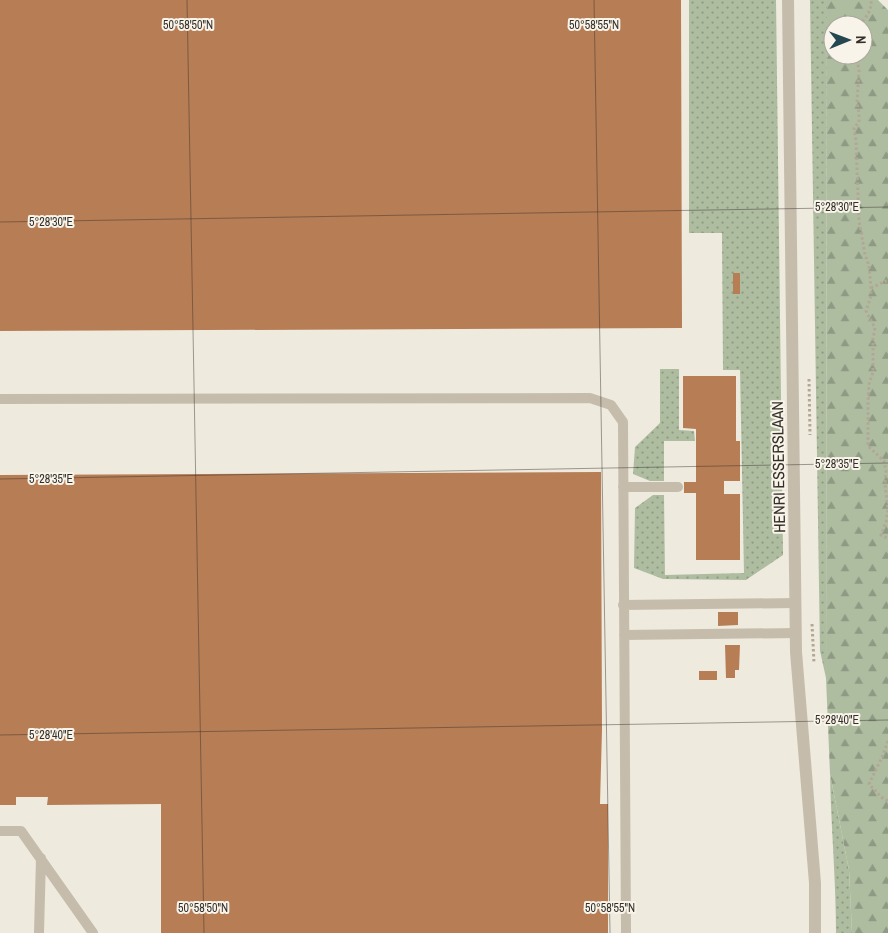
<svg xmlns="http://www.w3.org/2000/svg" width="888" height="933" font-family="'Archivo Narrow',sans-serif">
  <defs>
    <pattern id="grass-dots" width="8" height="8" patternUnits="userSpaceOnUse" patternTransform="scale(1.25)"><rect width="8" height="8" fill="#aebda0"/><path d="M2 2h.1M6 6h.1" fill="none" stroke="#8e9a83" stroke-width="1.8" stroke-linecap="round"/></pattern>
    <pattern id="forest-firs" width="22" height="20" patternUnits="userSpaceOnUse" patternTransform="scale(1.25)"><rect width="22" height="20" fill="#aebda0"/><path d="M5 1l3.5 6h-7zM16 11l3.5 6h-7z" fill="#8e9a83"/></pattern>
  </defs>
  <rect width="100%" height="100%" fill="#efeade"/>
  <path fill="url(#grass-dots)" d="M 689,0 L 776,0 L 783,555 L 746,580 L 663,579 L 634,568 L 635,508 L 653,495 L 664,495 L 665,575 L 744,573 L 740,370 L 723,370 L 722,233 L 689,233 Z
    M 810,0 L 827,0 L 826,678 L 820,651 Z
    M 660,369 L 679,369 L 679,430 L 694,431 L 695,441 L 664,441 L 664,481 L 650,481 L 633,474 L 635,447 L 660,423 Z
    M 830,774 L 849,870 L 852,933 L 836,933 C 836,880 831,827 830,774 Z"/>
  <path fill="url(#forest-firs)" fill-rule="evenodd" d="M 827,0 L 878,0 L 888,10 L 888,933 L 852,933 L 849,870 L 830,774 L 826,678 ZM 833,25 L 863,25 L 863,55 L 833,55 Z"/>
  <path fill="#b77d55" d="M 0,0 L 681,0 L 682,328 L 0,331 Z
    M 733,273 L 740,273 L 740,294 L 733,294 Z
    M 683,376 L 736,376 L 736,441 L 740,441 L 740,481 L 724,481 L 724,494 L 740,494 L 740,560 L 696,560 L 696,493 L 684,493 L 684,482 L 696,482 L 696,429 L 683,428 Z
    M 601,472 L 602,730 L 600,804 L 608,804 L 608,933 L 161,933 L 161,804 L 47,805 L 48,797 L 16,797 L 16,805 L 0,805 L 0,475 Z
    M 718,612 L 738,612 L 738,625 L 718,626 Z
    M 725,645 L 740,645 L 739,670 L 735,670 L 735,678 L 726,678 Z
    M 699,671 L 717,671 L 717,680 L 699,680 Z"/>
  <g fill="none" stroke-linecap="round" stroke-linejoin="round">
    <path stroke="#b2a796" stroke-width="3" stroke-dasharray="2.5 2.5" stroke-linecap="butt" d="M 859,25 C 866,18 872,10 871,0
      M 856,55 L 859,70 L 857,103 L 859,113 L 859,122 L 854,128 L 856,141 L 859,221 L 865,254 L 869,266 L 871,288 L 871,296 L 866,311 L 875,328 L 873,339 L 873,372 L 869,384 L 868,404 L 868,446 L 884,461 L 886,471 L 885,484 L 888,510 L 886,522 L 881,535 L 887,538 L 888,537
      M 871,288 L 888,280
      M 809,379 L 810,435
      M 812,624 L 814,663
      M 888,741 L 883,755 L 869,784 L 881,797 L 888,801"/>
    <path stroke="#c6bcac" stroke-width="10" d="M 0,399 L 590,398 L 611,405 L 623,422 L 626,933
      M 623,487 L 678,487
      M 623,605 L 796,603
      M 624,635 L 796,633
      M 0,831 L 21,831 L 93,933
      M 39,933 L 41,858"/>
    <path stroke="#c6bcac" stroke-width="12" d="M 788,0 L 796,652 L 815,883 L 815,933"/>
  </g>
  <path fill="none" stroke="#352f2a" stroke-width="1" stroke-opacity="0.45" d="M 187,0 L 204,933M 594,0 L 610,933M 0,222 L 888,207M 0,479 L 888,463M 0,735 L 888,720"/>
  <g text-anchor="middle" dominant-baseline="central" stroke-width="4" stroke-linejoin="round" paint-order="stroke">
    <g font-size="16" fill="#352f2a" stroke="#f8f4ea">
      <text transform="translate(778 467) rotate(-91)">HENRI ESSERSLAAN</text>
    </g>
  </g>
  <g font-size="12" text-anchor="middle" fill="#352f2a" stroke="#f8f4ea" stroke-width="4" stroke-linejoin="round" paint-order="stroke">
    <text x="188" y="29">50°58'50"N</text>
    <text x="594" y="29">50°58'55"N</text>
    <text x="837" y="211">5°28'30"E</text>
    <text x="51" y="226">5°28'30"E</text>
    <text x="837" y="468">5°28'35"E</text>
    <text x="51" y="483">5°28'35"E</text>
    <text x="837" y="724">5°28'40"E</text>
    <text x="51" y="739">5°28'40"E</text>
    <text x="203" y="912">50°58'50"N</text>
    <text x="610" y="912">50°58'55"N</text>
  </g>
  <g transform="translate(848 40) rotate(89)"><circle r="24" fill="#f8f4ea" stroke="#aaa59d"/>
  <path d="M0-4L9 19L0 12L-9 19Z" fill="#244752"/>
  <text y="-8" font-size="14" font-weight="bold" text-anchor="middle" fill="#352f2a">N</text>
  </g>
</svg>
